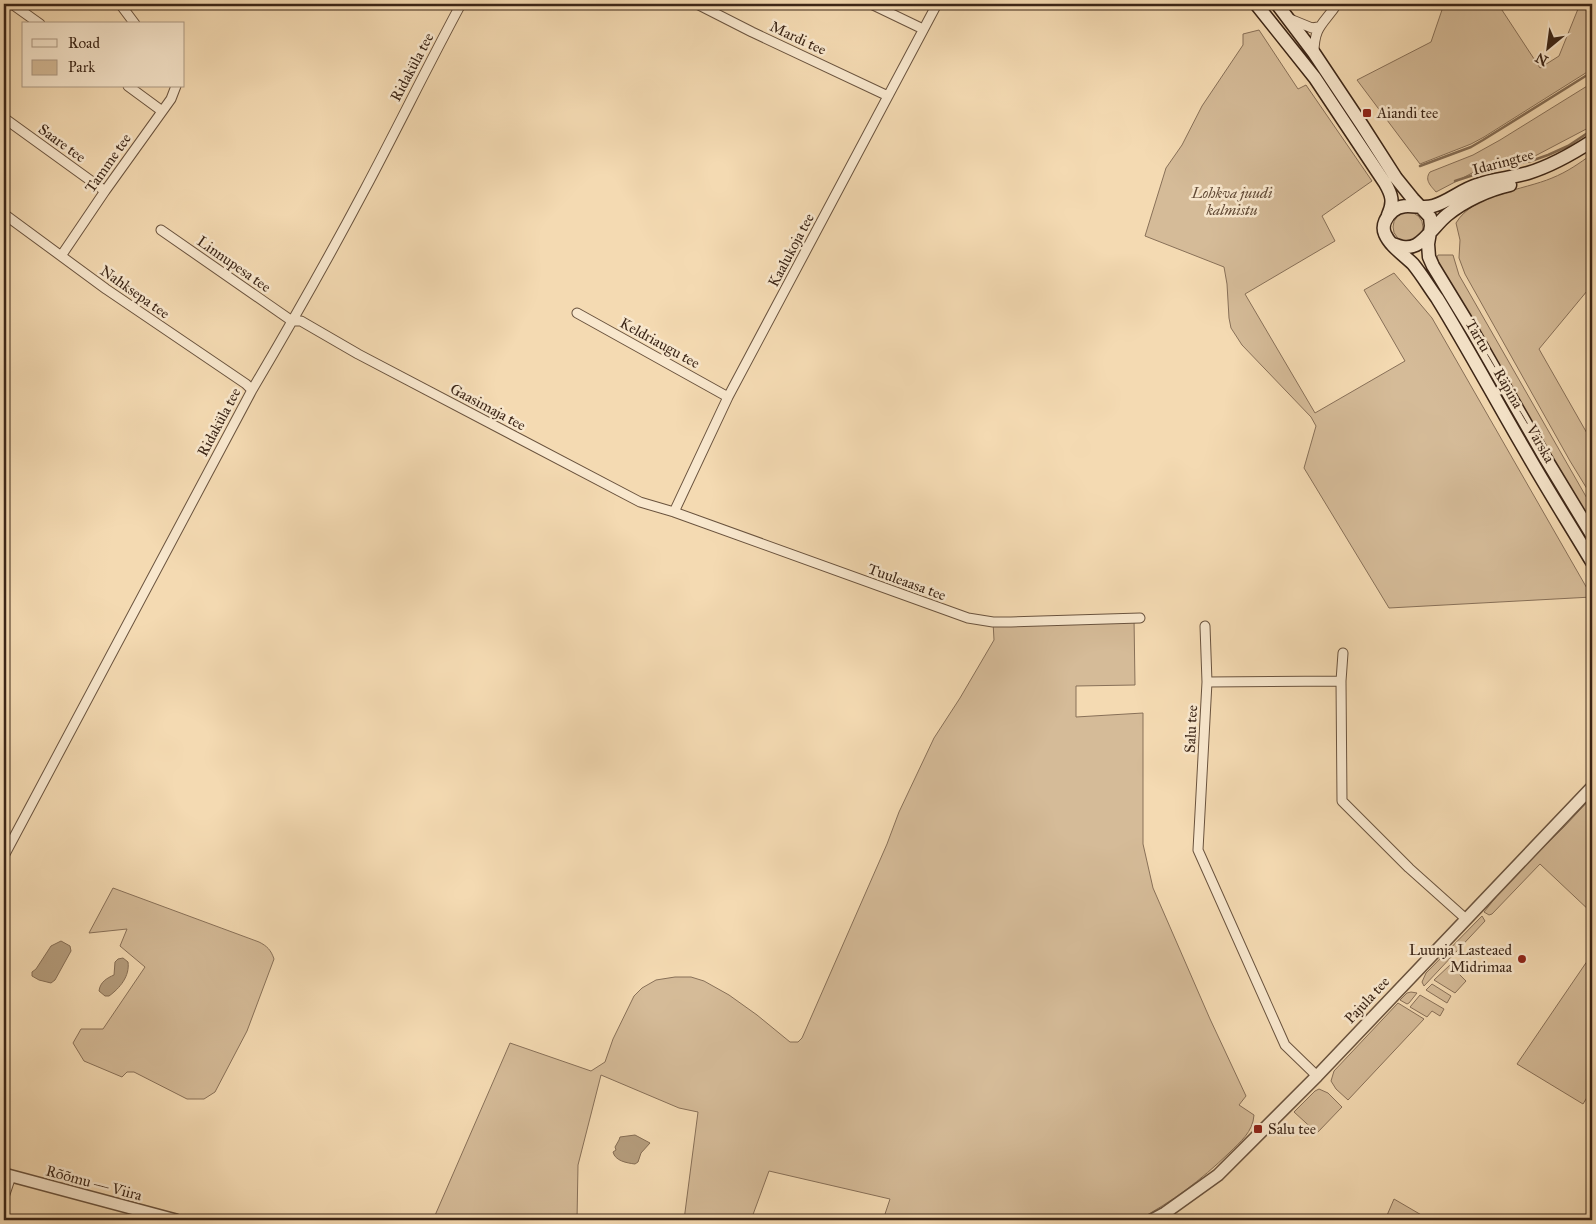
<svg xmlns="http://www.w3.org/2000/svg" width="1596" height="1224" font-family="'IM FELL Great Primer',serif">
  <rect width="100%" height="100%" fill="#f4dab2"/>
  <filter id="stains"><feTurbulence type="fractalNoise" baseFrequency=".004" numOctaves="4"/><feColorMatrix values="0 0 0 0 .2 0 0 0 0 .09 0 0 0 0 .02 0 0 0 .5 -.17"/></filter>
  <radialGradient id="worn" r=".72"><stop offset=".6" stop-color="#630" stop-opacity="0"/><stop offset="1" stop-color="#630" stop-opacity=".3"/></radialGradient>
  <path fill="#d5bb98" stroke="#887058" d="M 1444,4 L 1498,4 L 1540,68 L 1559,56 L 1580,4 L 1592,4 L 1592,69 L 1484,137 L 1471,144 L 1420,164 L 1357,80 L 1431,42 Z
    M 1259,30 L 1298,89 L 1306,85 L 1372,181 L 1322,216 L 1335,241 L 1245,294 L 1315,413 L 1405,361 L 1364,290 L 1394,273 L 1432,318 L 1592,597 L 1389,608 L 1304,468 L 1316,426 L 1311,417 L 1242,345 L 1231,328 L 1229,318 L 1227,284 L 1224,267 L 1145,236 L 1166,168 L 1182,145 L 1202,106 L 1243,45 L 1243,34 Z
    M 1592,83 L 1592,126 L 1535,156 L 1474,172 L 1436,192 C 1431,186 1424,180 1430,172 L 1473,155 L 1500,140 Z
    M 1592,154 L 1592,285 L 1539,349 L 1592,442 L 1592,497 L 1570,461 L 1465,274 L 1459,258 L 1460,240 L 1456,223 C 1473,194 1524,190 1552,178 C 1567,172 1580,163 1592,154 Z
    M1393 227a15 15 0 1 1 30 0a15 15 0 1 1-30 0Z
    M 1438,255 L 1453,255 L 1459,275 L 1592,507 L 1592,523 L 1574,495 L 1461,300 C 1452,286 1442,273 1437,257 Z
    M 1134,618 L 1135,685 L 1076,686 L 1076,717 L 1143,713 L 1143,844 L 1153,888 L 1210,1019 L 1246,1096 L 1239,1105 L 1254,1115 C 1253,1132 1240,1142 1229,1153 C 1200,1181 1173,1201 1138,1220 L 883,1220 L 890,1199 L 769,1171 L 751,1220 L 684,1220 L 698,1112 L 679,1108 L 601,1075 L 578,1165 L 577,1220 L 433,1220 L 510,1043 L 591,1071 L 605,1062 L 613,1039 L 634,996 L 642,988 L 656,980 L 675,977 L 691,977 L 704,981 L 729,995 L 757,1015 L 790,1042 L 798,1042 L 802,1038 L 887,844 L 899,812 L 934,738 L 960,698 L 994,640 L 993,622 Z
    M 1592,797 L 1592,913 L 1540,864 L 1492,914 L 1489,915 L 1484,912 L 1508,882 L 1564,827 Z
    M 113,888 L 259,942 C 267,946 271,950 274,959 L 247,1031 L 215,1092 L 204,1099 L 187,1099 L 134,1072 L 127,1072 L 122,1077 L 84,1061 L 73,1043 L 81,1029 L 103,1029 L 145,967 L 120,946 L 127,929 L 89,933 Z
    M 1482,916 L 1485,921 L 1424,986 L 1422,982 L 1426,973 Z
    M 1592,954 L 1592,1089 L 1583,1104 L 1517,1064 Z
    M 1450,965 L 1466,981 L 1455,993 L 1434,980 Z
    M 1432,984 L 1451,996 L 1447,1003 L 1426,990 Z
    M 1411,992 L 1417,993 L 1409,1003 L 1407,1004 L 1400,1000 L 1407,993 Z
    M 1420,995 L 1444,1009 L 1440,1016 L 1432,1011 L 1427,1017 L 1410,1007 Z
    M 1398,1003 L 1424,1019 L 1348,1100 L 1336,1089 L 1331,1081 L 1334,1071 Z
    M 1319,1089 L 1328,1093 L 1342,1107 L 1317,1133 L 1294,1112 L 1315,1091 Z
    M 1394,1199 L 1430,1220 L 1385,1220 Z"/>
  <path fill="#b59d7d" stroke="#856d54" d="M 61,941 L 70,946 L 71,951 L 55,980 L 51,983 L 39,980 L 32,976 L 32,972 L 36,969 L 51,946 Z
    M 123,958 L 128,962 C 130,976 120,988 109,996 L 105,996 L 99,991 C 100,982 107,978 114,975 L 115,962 L 118,959 Z
    M 635,1135 L 650,1143 L 641,1153 L 638,1162 L 635,1164 C 627,1163 615,1161 613,1152 L 616,1150 L 615,1147 L 619,1140 L 620,1137 Z"/>
  <g fill="none" stroke-linecap="round" stroke-linejoin="round">
    <path stroke="#856d54" stroke-width="2.5" d="M 1420,166 L 1471,147 L 1483,140 L 1592,72
      M 1455,181 L 1495,168 L 1531,161 L 1548,155 L 1568,146 L 1592,130"/>
    <g stroke="#6a533e" stroke-width="11">
      <path id="minor" d="M 12,4 L 40,24
        M 120,4 L 135,24
        M 697,4 L 752,32 L 888,96
        M 871,4 L 923,29
        M 1290,19 L 1312,28 L 1318,27
        M 1314,53 C 1314,26 1323,25 1337,4
        M 128,86 L 162,111
        M 4,118 L 105,191
        M 4,214 L 106,289 L 246,384 L 252,390
        M 161,230 L 292,321 L 301,321 L 358,354 L 640,502 L 674,512 L 968,618 L 993,622 L 1011,622 L 1140,618
        M 61,256 L 105,191 L 171,99 L 176,86
        M 577,313 L 728,397
        M 674,512 L 728,397 L 937,4
        M 1205,626 L 1207,682 L 1198,850 L 1285,1045 L 1317,1076
        M 1341,681 L 1342,801 L 1409,868 L 1466,919
        M 1207,682 L 1341,681 L 1343,653
        M 4,856 L 252,390 C 291,324 329,257 365,189 C 398,127 428,65 461,4
        M 4,1197 L 11,1176"/>
    </g>
    <g stroke="#6a533e" stroke-width="14">
      <path id="tertiary" d="M 4,1174 L 176,1220
        M 1152,1220 L 1165,1213 L 1218,1175 L 1317,1076 L 1592,787"/>
    </g>
    <g stroke="#3c2617" stroke-width="15">
      <path id="secondary" d="M 1256,4 L 1315,78 L 1385,183 C 1392,195 1394,202 1388,215
        M 1277,4 L 1314,53 L 1362,125 L 1396,178 L 1413,199 L 1430,217 L 1431,226 L 1428,244 L 1429,257 L 1433,266 L 1475,335 L 1546,459 L 1592,535
        M 1592,141 C 1572,154 1551,166 1528,173 C 1512,178 1493,179 1477,185 C 1461,190 1448,202 1433,206 C 1420,210 1405,201 1393,211 C 1387,216 1381,225 1385,234 C 1390,246 1404,255 1413,264 C 1422,275 1429,287 1437,298 C 1468,348 1496,401 1526,452 C 1547,489 1570,525 1592,562
        M 1393,244 C 1401,247 1408,249 1416,245 C 1426,240 1437,223 1447,215 C 1464,201 1488,190 1510,185"/>
    </g>
    <use href="#minor" stroke="#f8e7cd" stroke-width="9"/>
    <use href="#tertiary" stroke="#f8e7cd" stroke-width="11"/>
    <use href="#secondary" stroke="#f8e7cd" stroke-width="12"/>
  </g>
  <g fill="#8f2418" stroke="#f8e7cd" stroke-width="2">
    <rect x="1362" y="108" width="10" height="10" rx="2.5"/>
    <circle cx="1522" cy="959" r="5"/>
    <rect x="1253" y="1124" width="10" height="10" rx="2.5"/>
  </g>
  <g text-anchor="middle" dominant-baseline="central" stroke-width="5" stroke-linejoin="round" paint-order="stroke">
    <g font-size="15" fill="#3c2617" stroke="#f8e7cd">
      <text transform="translate(798 38) rotate(25)">Mardi tee</text>
      <text transform="translate(412 67) rotate(-62)">Ridaküla tee</text>
      <text transform="translate(62 143) rotate(36)">Saare tee</text>
      <text transform="translate(1503 162) rotate(-15)">Idaringtee</text>
      <text transform="translate(108 163) rotate(-55)">Tamme tee</text>
      <text transform="translate(791 250) rotate(-62)">Kaalukoja tee</text>
      <text transform="translate(234 264) rotate(35)">Linnupesa tee</text>
      <text transform="translate(135 292) rotate(35)">Nahksepa tee</text>
      <text transform="translate(660 343) rotate(29)">Keldriaugu tee</text>
      <text transform="translate(1510 391) rotate(60)">Tartu — Räpina — Värska</text>
      <text transform="translate(488 407) rotate(28)">Gaasimaja tee</text>
      <text transform="translate(219 422) rotate(-62)">Ridaküla tee</text>
      <text transform="translate(907 582) rotate(20)">Tuuleaasa tee</text>
      <text transform="translate(1191 729) rotate(-87)">Salu tee</text>
      <text transform="translate(1367 1000) rotate(-47)">Pajula tee</text>
      <text transform="translate(94 1183) rotate(15)">Rõõmu — Viira</text>
    </g>
    <g font-size="15" fill="#3c2617" stroke="#f8e7cd" text-anchor="start">
      <text x="1377" y="113">Aiandi tee</text>
      <text x="1512" y="950" text-anchor="end">Luunja Lasteaed<tspan x="1512" dy="17">Midrimaa</tspan></text>
      <text x="1268" y="1129">Salu tee</text>
    </g>
    <g font-size="15" font-style="italic" fill="#624b37" stroke="#f8e7cd">
      <text x="1232" y="193">Lohkva juudi<tspan x="1232" dy="17">kalmistu</tspan></text>
    </g>
  </g>
  <rect width="1596" height="1224" fill="none" stroke="#f4dab2" stroke-width="20"/>
  <rect x="5" y="5" width="1586" height="1214" fill="none" stroke="#3c2617" stroke-width="2.5"/>
  <rect x="10" y="10" width="1576" height="1204" fill="none" stroke="#3c2617"/>
  <rect x="22" y="22" width="162" height="65" fill="#f8e7cd" stroke="#ad9a84"/>
  <rect x="32" y="39" width="25" height="8" fill="#f8e7cd" stroke="#ad9a84"/>
  <text x="68" y="48" font-size="15" fill="#3c2617">Road</text>
  <rect x="32" y="60" width="25" height="15" fill="#d5bb98" stroke="#ad9a84"/>
  <text x="68" y="72" font-size="15" fill="#3c2617">Park</text>
  <g transform="translate(1548 48) rotate(209)" stroke="#f8e7cd" stroke-width="4" paint-order="stroke">
  <path d="M0-4L9 19L0 12L-9 19Z" fill="#3c2617"/>
  <text y="-8" font-size="14" font-weight="bold" text-anchor="middle" fill="#3c2617">N</text>
  </g>
  <rect width="100%" height="100%" filter="url(#stains)"/>
  <rect width="100%" height="100%" fill="url(#worn)"/>
</svg>
